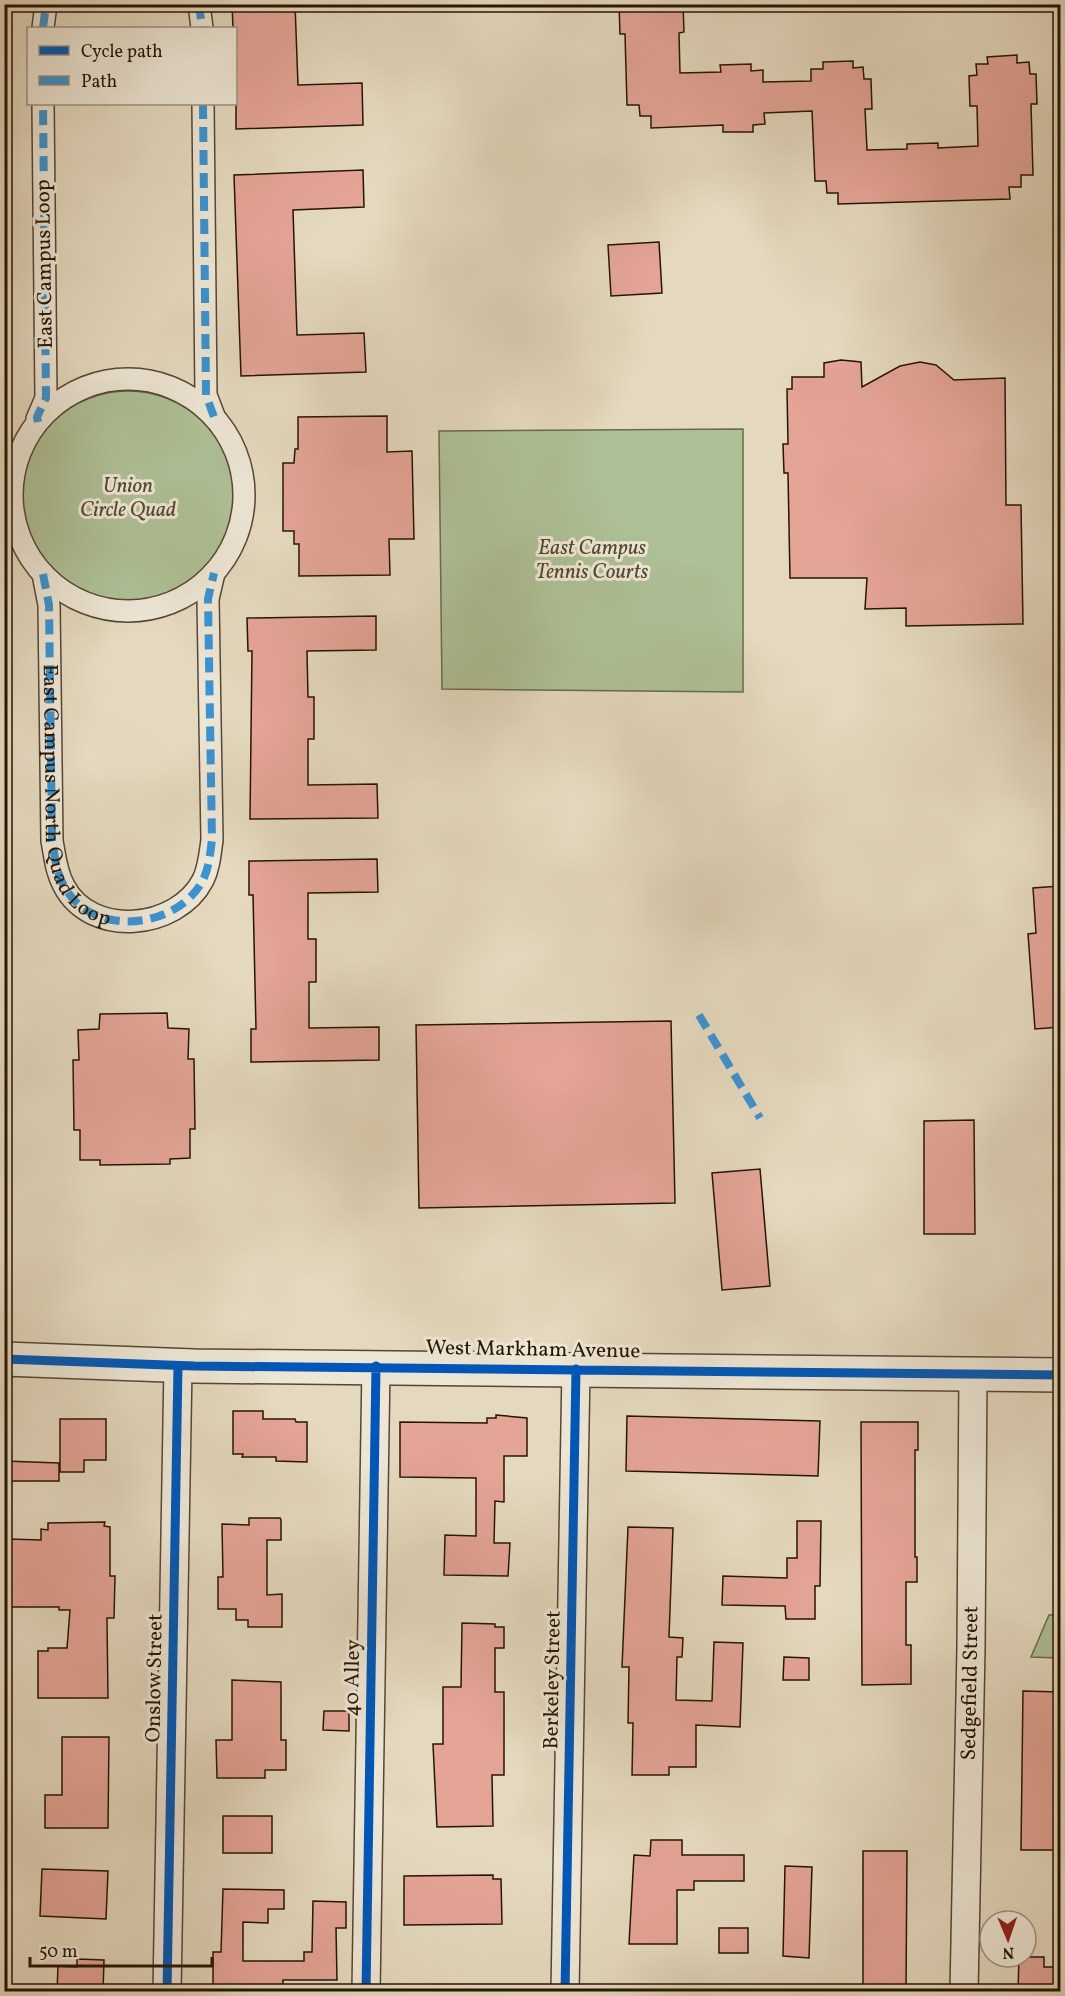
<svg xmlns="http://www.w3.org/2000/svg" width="1065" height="1996" font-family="Vollkorn,serif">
  <rect width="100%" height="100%" fill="#e4d8be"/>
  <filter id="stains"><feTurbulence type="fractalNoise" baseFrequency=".00333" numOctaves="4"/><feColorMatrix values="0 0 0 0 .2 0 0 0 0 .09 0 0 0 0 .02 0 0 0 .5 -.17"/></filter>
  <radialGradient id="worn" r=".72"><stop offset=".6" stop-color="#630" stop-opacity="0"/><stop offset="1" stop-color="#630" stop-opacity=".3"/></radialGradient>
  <path fill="#aec096" stroke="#6a6a4c" stroke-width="1.5" d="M21 498a107 107 0 1 1 214 0a107 107 0 1 1-214 0Z
    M 743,429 L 743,692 L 442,689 L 439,431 Z
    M 1049,1615 L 1060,1615 L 1060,1658 L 1031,1657 Z"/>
  <path fill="#e4a496" stroke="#261503" stroke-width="1.5" d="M 232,4 L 295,4 L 298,85 L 362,83 L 363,125 L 236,129 L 236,28 L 233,28 Z
    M 619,4 L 683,4 L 684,32 L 679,33 L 680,73 L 721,72 L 720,65 L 751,64 L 751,71 L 763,70 L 763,82 L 811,81 L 811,69 L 823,69 L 823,62 L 853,61 L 853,68 L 863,67 L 864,79 L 871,79 L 872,109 L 865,109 L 867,150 L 907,149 L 907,144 L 938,143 L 938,148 L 978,146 L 977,106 L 970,106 L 969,76 L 977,75 L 976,64 L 988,64 L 987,57 L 1017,55 L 1017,63 L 1029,62 L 1030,74 L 1036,74 L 1037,104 L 1031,104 L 1033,175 L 1021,175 L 1021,187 L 1009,187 L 1010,199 L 838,204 L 838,193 L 827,193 L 826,181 L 815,181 L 812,111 L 764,113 L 765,124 L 753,125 L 753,132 L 723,132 L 723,125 L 651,128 L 651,116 L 640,116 L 639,105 L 627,105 L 625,34 L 620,34 Z
    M 363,170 L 364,207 L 293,210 L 297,335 L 364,333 L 366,372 L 241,376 L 234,175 Z
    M 659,242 L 662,293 L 611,296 L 608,245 Z
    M 841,360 L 861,362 L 862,387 L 900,366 L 920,362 L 936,365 L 954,380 L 1005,378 L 1006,505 L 1021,505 L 1023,624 L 906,626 L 906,608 L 865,609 L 867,578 L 790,578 L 788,473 L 784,473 L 783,444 L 788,444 L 787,389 L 792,389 L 792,377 L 824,377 L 824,363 Z
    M 387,416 L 387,452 L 412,451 L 414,539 L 389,539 L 390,575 L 299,576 L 299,544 L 294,544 L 294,531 L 283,531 L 283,463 L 294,463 L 295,449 L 298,449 L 298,417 Z
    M 376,616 L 376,650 L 307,651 L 308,697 L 314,697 L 314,739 L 308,739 L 308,785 L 377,784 L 378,818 L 250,819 L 252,651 L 248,651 L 247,618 Z
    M 377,859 L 378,892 L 308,893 L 308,939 L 316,939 L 316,982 L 309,982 L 309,1028 L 379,1027 L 379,1060 L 251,1062 L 251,1029 L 256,1029 L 253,895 L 249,895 L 249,861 Z
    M 1060,886 L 1060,1027 L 1035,1029 L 1028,934 L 1036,933 L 1033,888 Z
    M 167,1013 L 168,1028 L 189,1029 L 188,1059 L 194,1059 L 195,1129 L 190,1129 L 190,1158 L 170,1159 L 170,1164 L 100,1165 L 100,1160 L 80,1160 L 80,1130 L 74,1130 L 73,1060 L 79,1060 L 78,1030 L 99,1029 L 100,1014 Z
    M 671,1021 L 675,1203 L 419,1208 L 416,1025 Z
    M 974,1120 L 975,1234 L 924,1234 L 924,1121 Z
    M 760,1169 L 770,1286 L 722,1290 L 712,1173 Z
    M 233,1411 L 263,1411 L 263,1419 L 295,1419 L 296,1422 L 307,1422 L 307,1462 L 276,1461 L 276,1457 L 242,1457 L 243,1454 L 233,1454 Z
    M 496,1415 L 527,1418 L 527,1456 L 504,1456 L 504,1502 L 495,1501 L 494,1543 L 510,1543 L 508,1576 L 444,1575 L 445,1535 L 476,1536 L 476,1478 L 400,1477 L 400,1422 L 487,1423 L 487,1418 L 496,1418 Z
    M 627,1416 L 820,1421 L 818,1476 L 626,1471 Z
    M 60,1419 L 106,1419 L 106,1460 L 84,1460 L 84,1472 L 60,1472 Z
    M 861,1422 L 918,1422 L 918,1450 L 915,1450 L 915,1557 L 917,1557 L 917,1582 L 906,1582 L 906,1645 L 911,1645 L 911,1684 L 862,1685 Z
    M 4,1461 L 59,1463 L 59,1481 L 4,1481 Z
    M 249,1518 L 280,1518 L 281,1520 L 281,1540 L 267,1540 L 267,1595 L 282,1594 L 282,1627 L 248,1627 L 248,1620 L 236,1620 L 236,1609 L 218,1609 L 218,1577 L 223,1577 L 222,1524 L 249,1525 Z
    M 797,1521 L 821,1521 L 820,1586 L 815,1586 L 815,1619 L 786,1619 L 785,1606 L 722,1605 L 723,1576 L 787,1578 L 787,1558 L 797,1558 Z
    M 105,1522 L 104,1526 L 110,1527 L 110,1576 L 115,1576 L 114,1618 L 107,1618 L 108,1698 L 38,1698 L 38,1651 L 48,1651 L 48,1648 L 67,1648 L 70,1610 L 59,1610 L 59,1607 L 4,1607 L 4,1581 L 8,1581 L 9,1539 L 41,1540 L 41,1529 L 48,1530 L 48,1523 Z
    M 628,1527 L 673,1528 L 669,1637 L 683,1638 L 682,1657 L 677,1657 L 676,1700 L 712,1701 L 714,1642 L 743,1643 L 740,1727 L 696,1725 L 696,1767 L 669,1767 L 669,1775 L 632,1775 L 633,1723 L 628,1723 L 629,1667 L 622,1667 Z
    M 462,1623 L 495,1624 L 495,1627 L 504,1627 L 504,1648 L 495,1648 L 495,1692 L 504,1692 L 504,1775 L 492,1775 L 493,1826 L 437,1827 L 433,1744 L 443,1744 L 443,1687 L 461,1687 Z
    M 784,1657 L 809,1658 L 809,1680 L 783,1680 Z
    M 232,1680 L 281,1682 L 281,1740 L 286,1740 L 286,1770 L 265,1770 L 265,1778 L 217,1778 L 216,1740 L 232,1740 Z
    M 1023,1691 L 1060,1692 L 1060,1850 L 1021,1850 Z
    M 324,1711 L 349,1711 L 349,1731 L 323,1730 Z
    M 62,1737 L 109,1737 L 108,1828 L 45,1828 L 45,1795 L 62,1795 Z
    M 223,1816 L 272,1816 L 272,1853 L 223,1853 Z
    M 651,1840 L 682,1840 L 682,1855 L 744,1855 L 744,1881 L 694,1881 L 694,1890 L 677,1890 L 677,1944 L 629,1944 L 634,1855 L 650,1856 Z
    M 863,1851 L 907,1851 L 906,1992 L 863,1992 Z
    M 785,1866 L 812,1867 L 809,1958 L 783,1956 Z
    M 42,1869 L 108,1871 L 106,1919 L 40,1916 Z
    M 493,1875 L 493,1879 L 501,1879 L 502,1924 L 404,1925 L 404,1876 Z
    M 223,1889 L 284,1890 L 284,1909 L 268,1909 L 268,1923 L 243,1922 L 243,1961 L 304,1961 L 304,1952 L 312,1952 L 313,1901 L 346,1902 L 346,1928 L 336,1928 L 337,1980 L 283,1980 L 283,1992 L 213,1992 L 213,1952 L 221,1952 Z
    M 719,1928 L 748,1928 L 748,1953 L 719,1953 Z
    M 1019,1957 L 1044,1957 L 1044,1967 L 1060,1967 L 1060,1992 L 1018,1992 Z
    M 77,1959 L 104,1960 L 103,1992 L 57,1992 L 58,1966 L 77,1967 Z"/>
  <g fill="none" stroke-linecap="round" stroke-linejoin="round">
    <g stroke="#564632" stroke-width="24">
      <g id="pedestrian">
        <path d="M 199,4 L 202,28"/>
        <path d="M 43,28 L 46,4"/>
        <path d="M 203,104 L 206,395 L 214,416"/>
        <circle cx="128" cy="495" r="116"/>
        <path d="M 37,419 L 46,398 L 43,104"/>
        <path id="s1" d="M 43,574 L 49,605 L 52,841 C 55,856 56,872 64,886 C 91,938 177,930 203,880 C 209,868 210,854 212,840 L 208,599 L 214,573"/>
      </g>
    </g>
    <g stroke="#564632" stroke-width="30">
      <g id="minor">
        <path d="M 167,1992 L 178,1366"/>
        <path d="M 366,1992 L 376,1366"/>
        <path d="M 565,1992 L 576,1369"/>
        <path id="s2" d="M 964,1992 L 971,1648 L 973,1374"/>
      </g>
    </g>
    <g stroke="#564632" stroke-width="36">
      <path id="tertiary" d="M 4,1359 L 194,1366 L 1060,1375"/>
    </g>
    <use href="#pedestrian" stroke="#ede6d5" stroke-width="21"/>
    <use href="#minor" stroke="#ede6d5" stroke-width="27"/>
    <use href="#tertiary" stroke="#ede6d5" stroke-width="33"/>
    <path stroke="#3b93d1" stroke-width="8" stroke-dasharray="15 8" stroke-linecap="butt" d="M 199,4 L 202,28
      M 43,28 L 46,4
      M 203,104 L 206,395 L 214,417
      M 38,422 L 37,417 L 46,398 L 43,104
      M 43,574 L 49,605 L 52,841 C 55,856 56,872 64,886 C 91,938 177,930 203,880 C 209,868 210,854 212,840 L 208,599 L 214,573
      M 699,1015 L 760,1118"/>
    <g stroke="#ede6d5" stroke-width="13">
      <path id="cycleway" d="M 4,1359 L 194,1366 L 1060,1375
        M 167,1992 L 178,1366
        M 366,1992 L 376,1366
        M 565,1992 L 576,1369"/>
    </g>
    <use href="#cycleway" stroke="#0057b8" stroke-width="9"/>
  </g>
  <g text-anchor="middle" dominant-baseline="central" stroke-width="6" stroke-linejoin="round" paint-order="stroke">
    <g font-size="21" fill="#261503" stroke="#ede6d5">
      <text transform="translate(45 264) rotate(-91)">East Campus Loop</text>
      <text stroke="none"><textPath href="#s1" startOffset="232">East Campus North Quad Loop</textPath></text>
      <text transform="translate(533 1350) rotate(1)">West Markham Avenue</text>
      <text transform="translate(155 1678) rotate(-89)">Onslow Street</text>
      <text transform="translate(353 1678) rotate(-89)">40 Alley</text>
      <text transform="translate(553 1680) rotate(-89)">Berkeley Street</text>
      <text stroke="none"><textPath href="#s2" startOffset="309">Sedgefield Street</textPath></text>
    </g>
    <g font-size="21" font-style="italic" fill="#4f482f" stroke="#ede6d5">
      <text x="128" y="486">Union<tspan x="128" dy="24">Circle Quad</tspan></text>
      <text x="592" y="548">East Campus<tspan x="592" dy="24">Tennis Courts</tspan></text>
    </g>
  </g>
  <rect width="1065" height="1996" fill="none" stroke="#e4d8be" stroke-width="24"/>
  <rect x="6" y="6" width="1053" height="1984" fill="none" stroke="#261503" stroke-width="3"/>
  <rect x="12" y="12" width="1041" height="1972" fill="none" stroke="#261503" stroke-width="1.5"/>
  <rect x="27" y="27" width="210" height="78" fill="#ede6d5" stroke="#9d9281" stroke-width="1.5"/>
  <rect x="39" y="46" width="30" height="9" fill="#0057b8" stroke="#9d9281" stroke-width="1.5"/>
  <text x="81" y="57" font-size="18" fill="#261503">Cycle path</text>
  <rect x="39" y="76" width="30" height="9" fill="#3b93d1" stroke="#9d9281" stroke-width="1.5"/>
  <text x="81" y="87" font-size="18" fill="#261503">Path</text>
  <g transform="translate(1008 1939) rotate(178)"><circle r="28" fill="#ede6d5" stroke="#9d9281" stroke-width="1.5"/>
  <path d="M0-4.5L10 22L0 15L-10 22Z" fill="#8f2418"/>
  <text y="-9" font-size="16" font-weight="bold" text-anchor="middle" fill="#261503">N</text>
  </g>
  <path d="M30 1957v9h182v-9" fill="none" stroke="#261503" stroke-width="3"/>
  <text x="39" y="1957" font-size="18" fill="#261503" stroke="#ede6d5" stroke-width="4.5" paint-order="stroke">50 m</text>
  <rect width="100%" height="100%" filter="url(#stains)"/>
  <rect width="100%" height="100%" fill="url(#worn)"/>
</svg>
